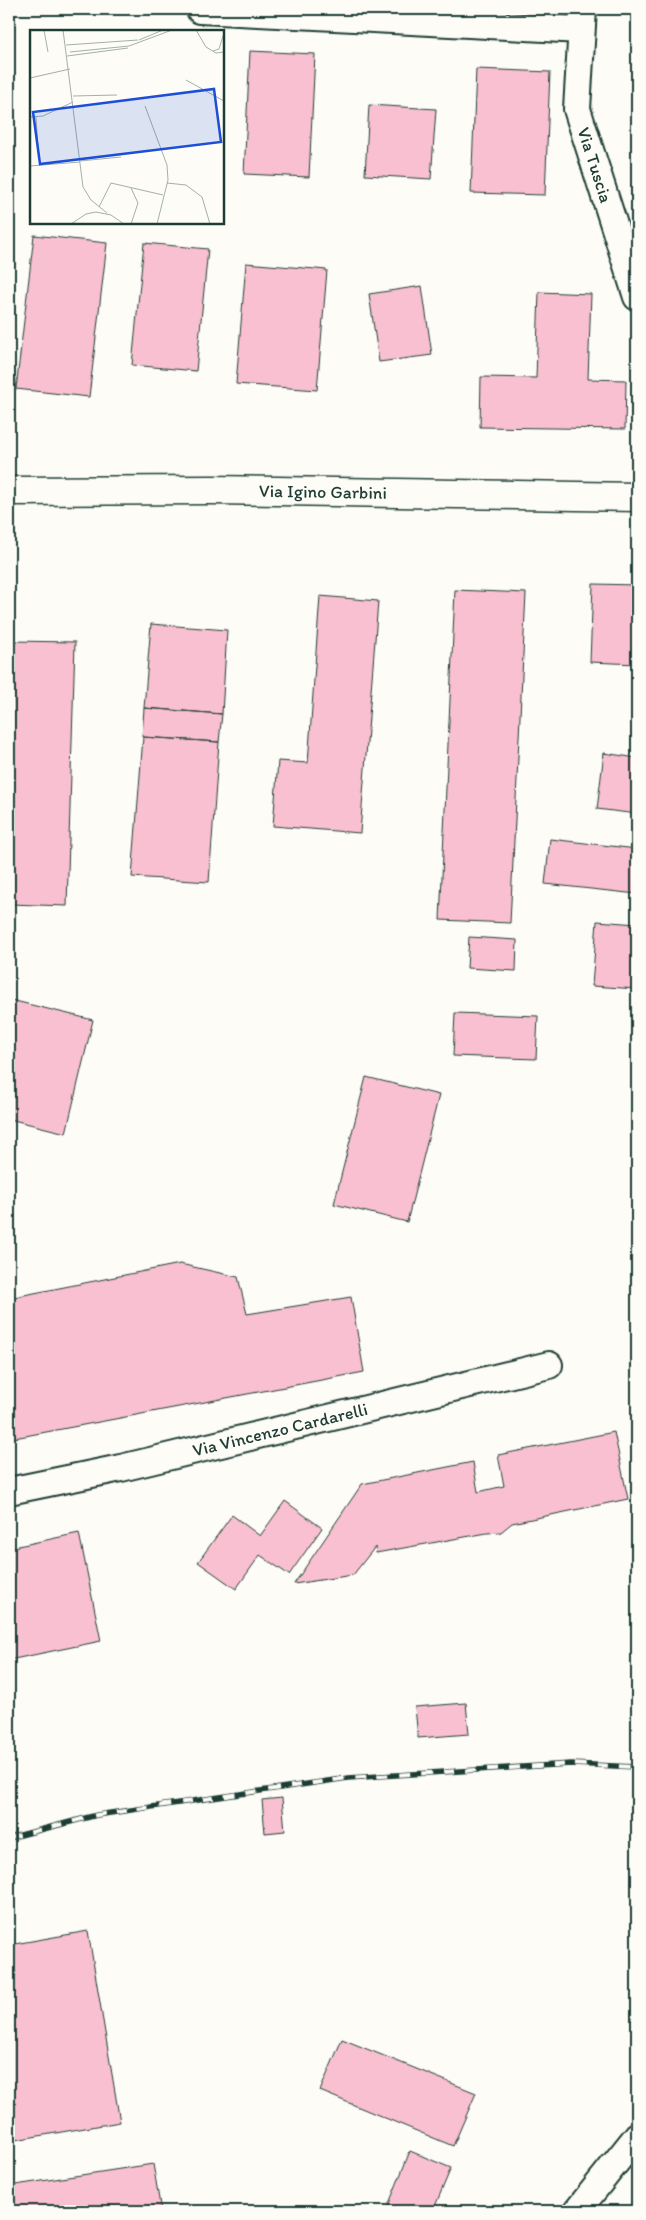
<svg xmlns="http://www.w3.org/2000/svg" width="646" height="2220" font-family="Itim,sans-serif">
  <rect width="100%" height="100%" fill="#fdfcf7"/>
  <filter id="ink" filterUnits="userSpaceOnUse"><feTurbulence type="fractalNoise" baseFrequency=".02" numOctaves="2"/><feDisplacementMap in="SourceGraphic" scale="10" xChannelSelector="R" yChannelSelector="G"/><feConvolveMatrix kernelMatrix="1 2 1 2 8 2 1 2 1" color-interpolation-filters="sRGB"/></filter>
  <g filter="url(#ink)">
    <path fill="#f9c0d2" stroke="#1f3d34" d="M 250,51 L 315,54 L 309,177 L 244,174 Z
      M 476,69 L 550,72 L 545,195 L 471,193 Z
      M 369,105 L 436,109 L 431,179 L 365,175 Z
      M 34,235 L 107,243 L 89,397 L 16,389 Z
      M 144,243 L 208,249 L 196,371 L 132,365 Z
      M 246,263 L 327,270 L 317,390 L 236,384 Z
      M 422,286 L 432,355 L 379,362 L 369,294 Z
      M 539,292 L 591,294 L 588,379 L 626,380 L 625,429 L 480,427 L 481,377 L 536,378 Z
      M 593,584 L 637,585 L 637,664 L 590,662 Z
      M 455,590 L 526,593 L 510,923 L 440,920 Z
      M 320,596 L 378,601 L 360,833 L 273,826 L 278,761 L 308,763 Z
      M 151,624 L 227,630 L 222,714 L 144,708 Z
      M 9,641 L 75,642 L 67,906 L 9,904 Z
      M 144,708 L 222,714 L 219,742 L 142,737 Z
      M 143,737 L 219,742 L 209,882 L 132,877 Z
      M 604,753 L 637,758 L 637,814 L 597,809 Z
      M 550,839 L 637,849 L 637,894 L 545,884 Z
      M 597,921 L 637,924 L 637,989 L 592,986 Z
      M 469,937 L 517,940 L 516,971 L 467,968 Z
      M 11,1000 L 93,1020 L 66,1133 L 9,1119 L 9,1009 Z
      M 455,1013 L 538,1016 L 536,1059 L 453,1056 Z
      M 366,1077 L 439,1095 L 407,1222 L 334,1204 Z
      M 180,1264 L 238,1277 L 247,1314 L 351,1297 L 364,1372 L 9,1439 L 9,1298 Z
      M 614,1432 L 628,1499 L 512,1523 L 501,1532 L 487,1533 L 376,1553 L 375,1547 L 353,1575 L 294,1584 L 362,1484 L 473,1462 L 478,1492 L 504,1486 L 498,1455 Z
      M 285,1501 L 322,1528 L 289,1575 L 260,1555 L 236,1589 L 198,1562 L 232,1515 L 260,1536 Z
      M 79,1533 L 101,1641 L 9,1660 L 9,1548 Z
      M 466,1703 L 469,1734 L 418,1738 L 415,1707 Z
      M 282,1798 L 285,1831 L 265,1833 L 262,1800 Z
      M 88,1931 L 120,2122 L 9,2141 L 9,1945 Z
      M 342,2039 L 476,2093 L 453,2146 L 320,2091 Z
      M 410,2151 L 451,2168 L 433,2211 L 386,2211 Z
      M 153,2164 L 161,2211 L 9,2211 L 9,2186 Z"/>
    <g fill="none" stroke-linecap="round" stroke-linejoin="round">
      <g stroke="#1f3d34" stroke-width="30">
        <g id="minor">
          <path id="s1" d="M 583,9 L 577,109 L 637,297"/>
          <path d="M 200,10 L 581,30"/>
          <path id="s2" d="M 9,1491 L 121,1468 L 549,1365"/>
          <path d="M 577,2211 L 637,2136"/>
        </g>
      </g>
      <g stroke="#1f3d34" stroke-width="31">
        <g id="tertiary">
          <path id="s3" d="M 9,491 L 211,490 L 637,497"/>
        </g>
      </g>
      <use href="#minor" stroke="#fdfcf7" stroke-width="26"/>
      <use href="#tertiary" stroke="#fdfcf7" stroke-width="28"/>
      <g stroke="#1f3d34" stroke-width="5.5">
        <path id="rail" d="M 9,1838 L 97,1815 L 348,1778 L 571,1764 L 637,1767"/>
      </g>
      <use href="#rail" stroke="#fdfcf7" stroke-width="4" stroke-dasharray="11" stroke-linecap="butt"/>
    </g>
  </g>
  <g text-anchor="middle" dominant-baseline="central" stroke-width="5" stroke-linejoin="round" paint-order="stroke">
    <g font-size="18" fill="#1f3d34" stroke="#fdfcf7">
      <text stroke="none"><textPath href="#s1" startOffset="159">Via Tuscia</textPath></text>
      <text stroke="none"><textPath href="#s3" startOffset="314">Via Igino Garbini</textPath></text>
      <text stroke="none"><textPath href="#s2" startOffset="278">Via Vincenzo Cardarelli</textPath></text>
    </g>
  </g>
  <g transform="translate(30 30)">
    <rect width="194" height="194" fill="#fdfcf7"/>
    <path fill="none" stroke="#a4b0a9" stroke-width="1" d="M 14,0 L 18,22M 33,0 L 53,157 L 61,170 L 77,183M 166,0 L 176,17 L 186,23 L 194,22M 109,10 L 133,0M 36,15 L 108,10M 183,21 L 189,19 L 193,6M 40,22 L 99,16 L 142,0M 37,26 L 98,18M 0,48 L 40,39M 156,50 L 194,71M 43,66 L 87,65M 115,76 L 137,135 L 138,150 L 127,194M 0,87 L 13,86 L 43,72M 6,87 L 8,118M 50,131 L 91,127M 0,136 L 50,132M 137,153 L 156,155 L 172,167 L 180,194M 101,158 L 108,173 L 101,194M 69,177 L 81,153 L 133,165M 41,194 L 56,184 L 66,182 L 81,185 L 94,194"/>
    <path fill="#1d4ed8" fill-opacity="0.15" stroke="#1d4ed8" stroke-width="2.5" d="M 184,59 L 191,112 L 10,134 L 3,82 Z"/>
    <rect width="194" height="194" fill="none" stroke="#1f3d34" stroke-width="2.5"/>
  </g>
  <rect width="646" height="2220" fill="none" stroke="#fdfcf7" stroke-width="30"/>
  <rect x="15" y="15" width="616" height="2190" fill="none" stroke="#1f3d34" stroke-width="2" filter="url(#ink)"/>
</svg>
